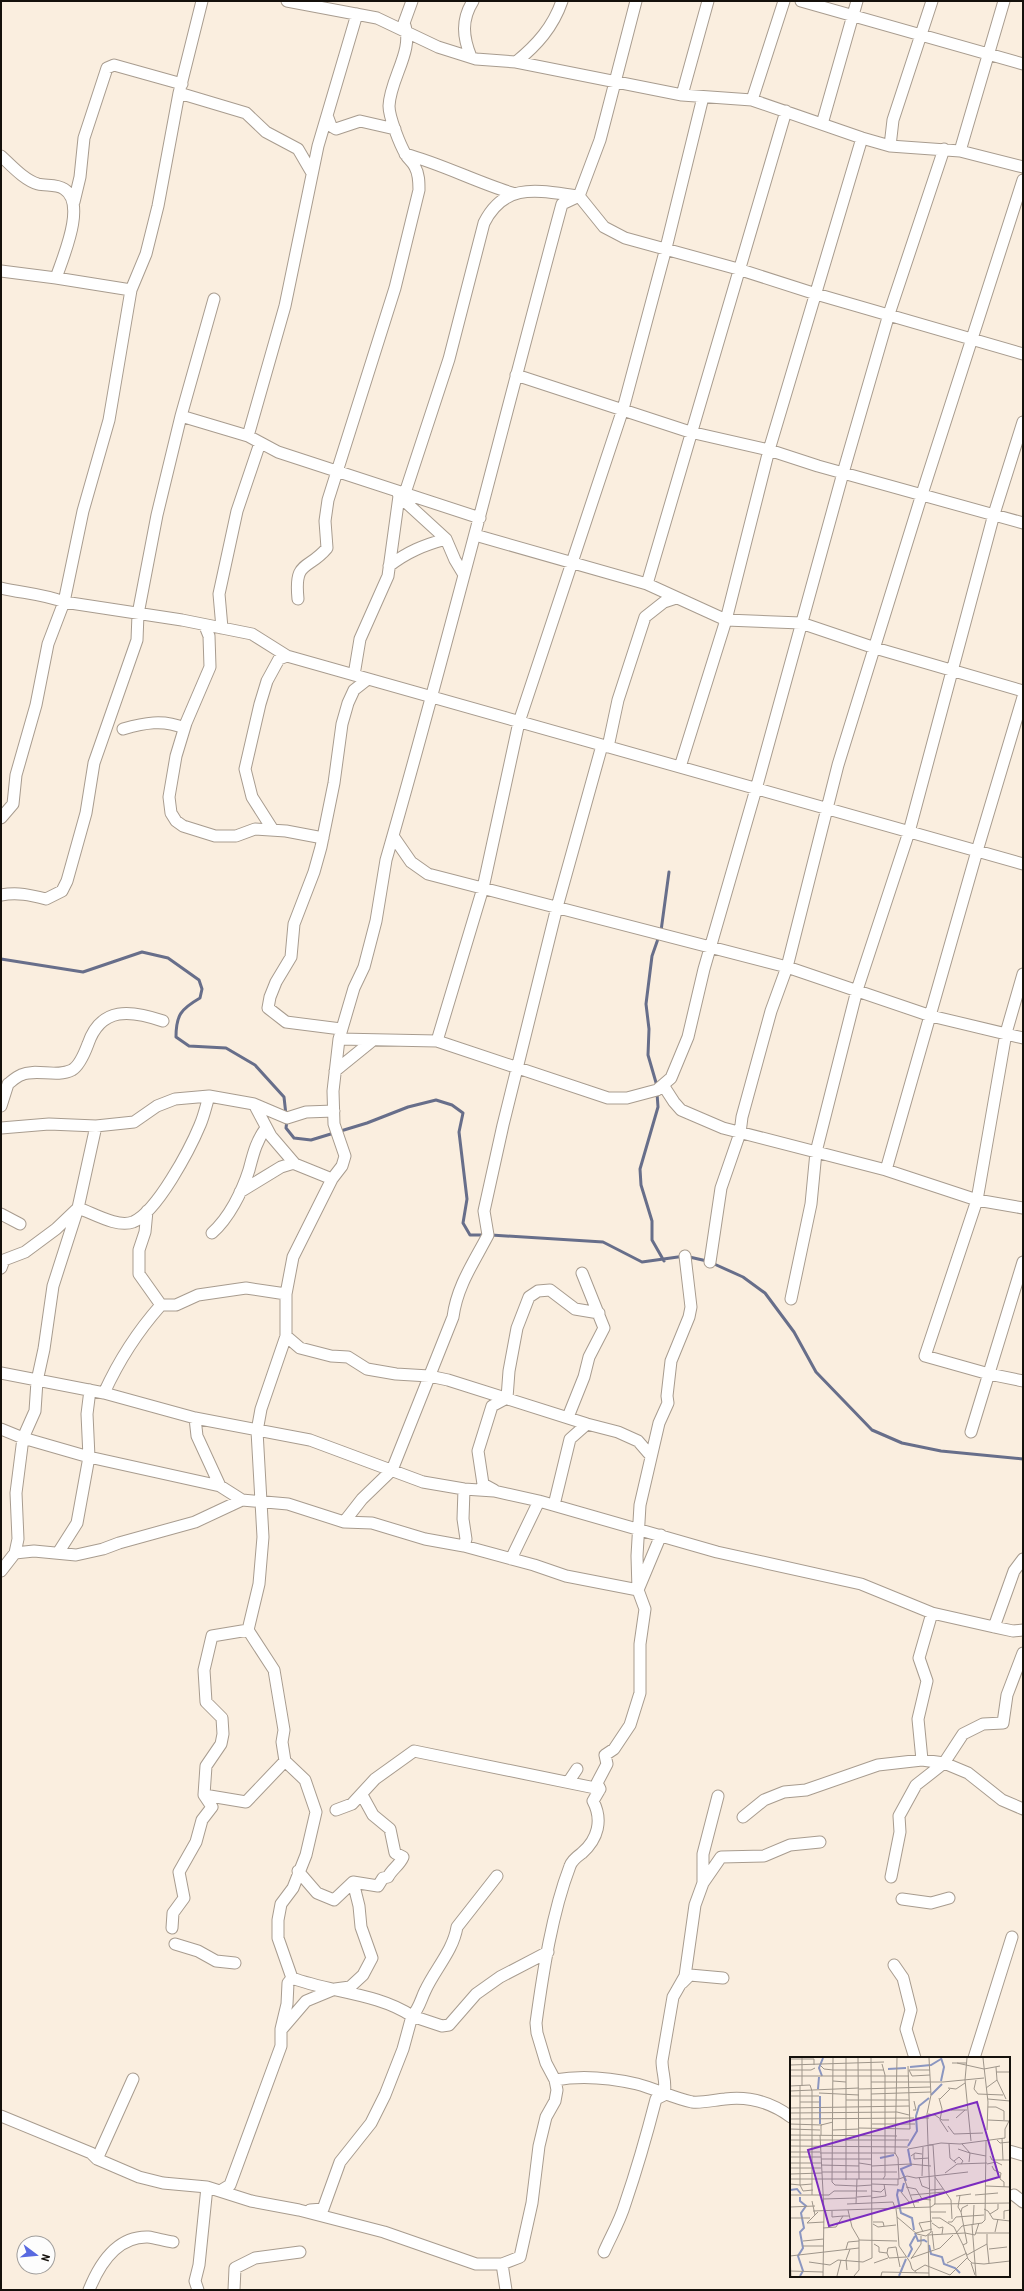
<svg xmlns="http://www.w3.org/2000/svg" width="1024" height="2291" font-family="'Roboto Condensed',sans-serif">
  <rect width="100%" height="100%" fill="#faeedf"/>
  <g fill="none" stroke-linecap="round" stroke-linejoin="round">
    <path stroke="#676e8a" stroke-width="3" d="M 661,931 L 669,872
      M 1,959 L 83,972 L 142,952 L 168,958 L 199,980 L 202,989 L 200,998 C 181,1009 176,1015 176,1037 L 189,1046 L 226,1048 L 255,1065 L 284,1097 L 286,1115
      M 657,1086 L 648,1055 L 649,1029 L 646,1004 L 652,956 L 659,936
      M 657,1093 L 658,1107 L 640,1169 L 641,1185 L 652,1221 L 652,1240 L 664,1261
      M 287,1120 L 286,1128 L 294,1138 L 311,1140 L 367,1123 L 408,1107 L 436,1100 L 452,1105 L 463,1113 L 459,1132 L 467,1199 L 463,1223 L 470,1235 L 485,1235
      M 491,1235 L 603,1242 L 642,1262 L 685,1256 L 707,1261
      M 712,1263 L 743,1277 L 765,1293 L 794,1332 L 816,1372 L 872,1430 L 902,1443 L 941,1451 L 1023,1459"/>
    <g stroke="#a89c8f" stroke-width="13">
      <path id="minor" d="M 287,1 L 377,18 L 438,47 L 476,59 L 516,62 L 682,95 L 752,100 L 862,138 L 890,146 L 960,151 L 1023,167
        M 801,1 L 1023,64
        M 471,57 C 463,37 461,20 473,1
        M 516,62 C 537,45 553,27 562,1
        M 179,93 L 246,113 L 266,132 L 298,149 L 312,173
        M 682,95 L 708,1
        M 752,100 L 784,1
        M 328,118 L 331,126 L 336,129 L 360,121 L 395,129
        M 822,124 L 857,1
        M 890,146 L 893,120 L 932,1
        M 960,151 L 1004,1
        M 405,154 C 442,164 476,182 512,193
        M 1,156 C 11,165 24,180 38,184 C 46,186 57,184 64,189 C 87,203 63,257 56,278
        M 74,202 L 80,177 L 84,138 L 107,68 L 114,65 L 182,84
        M 1,271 L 56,278 L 131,290
        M 516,375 L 690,432 L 769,450 L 818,466 L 1023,523
        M 181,416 L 248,436 L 278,452 L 480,518
        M 248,436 L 285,306 L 318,146 L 357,14
        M 405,493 L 449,359 L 484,223 C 505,181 539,191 579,196 L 604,227 L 625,238 L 738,269 L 816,294 L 1023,354
        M 399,496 L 446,539 L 455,560 L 464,575
        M 475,535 L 647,584 L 726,620 L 801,623 L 875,648 L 1023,691
        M 389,566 C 407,552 424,545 446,539
        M 647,584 L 786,111
        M 1,588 C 22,593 44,594 64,602 L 182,620 L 252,634 L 287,656 L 1023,864
        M 298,599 C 294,559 308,571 327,548 L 325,521 L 328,500 L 395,288 L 419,190 C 419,182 419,174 415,167 C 413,162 408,159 406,155 C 400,145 389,117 389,106 C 390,78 415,50 404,23 L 412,1
        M 205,626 L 209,636 L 210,667 L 186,723 L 176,756 L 169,797 L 171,813 L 176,821 L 183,826 L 215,836 L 236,836 L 255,829 L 286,831 L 323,838
        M 222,628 L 219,594 L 237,511 L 260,443
        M 354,675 L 360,639 L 388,576 L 399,496 L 397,491
        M 123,729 C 144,723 163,719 184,728
        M 608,747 L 618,700 L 645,617 L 664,602 L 676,598
        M 680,767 L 726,620 L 769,450 L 862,138
        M 1,818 L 13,804 L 16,775 L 36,705 L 48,644 L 64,602 L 83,511 L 109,420 L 131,290 L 146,254 L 158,206 L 179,93 L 202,1
        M 273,830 L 252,797 L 245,769 L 260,704 L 267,681 L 279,659 L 287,656
        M 393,836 L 411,862 L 428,874 L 787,967 L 931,1016 L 1023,1038
        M 1,895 C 18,892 30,895 46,899 L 62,891 L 67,881 L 86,813 L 94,763 L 137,640 L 138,614 L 157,515 L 181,416 L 214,299
        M 1023,974 L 1006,1033 L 977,1200 L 925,1356 L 989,1374 L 1023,1381
        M 341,1029 L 286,1022 L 268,1008 L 270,997 L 276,982 L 291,957 L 294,924 L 314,872 L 321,847 L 334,783 L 342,724 L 348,703 L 354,690 L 368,679 L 372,680
        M 339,1039 L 437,1041 L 608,1098 L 627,1098 L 657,1090 L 671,1078 L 688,1037 L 704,969 L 756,789 L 843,473 L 889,314 L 944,149
        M 437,1041 L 483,888 L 519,722 L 623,409 L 666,248 L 703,97
        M 335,1071 L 372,1041
        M 663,1085 L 674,1102 L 681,1110 L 723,1128 L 886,1170 L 977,1200 L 1023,1208
        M 254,1104 L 271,1136 L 295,1164 L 332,1179
        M 1,1106 L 8,1084 C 12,1081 16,1077 21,1075 C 36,1068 56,1078 72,1070 C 79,1066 85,1052 88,1044 C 101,1006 131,1010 163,1021
        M 1,1128 L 49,1124 L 96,1126 L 134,1122 L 157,1106 L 175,1099 L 209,1096 L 254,1104 L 287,1118 L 306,1112 L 334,1111
        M 886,1170 L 977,851 L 1023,697
        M 240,1192 L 281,1167 L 294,1163
        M 147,1211 L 145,1232 L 139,1250 L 139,1274 L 161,1305
        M 1,1214 L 20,1224
        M 212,1233 C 229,1218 242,1192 249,1170 C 253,1155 256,1141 266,1128
        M 710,1262 L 721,1188 L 740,1133 L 742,1117 L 771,1011 L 787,967 L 838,765 L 922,494 L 1023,180
        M 1,1268 L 4,1260 L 25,1252 L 56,1229 L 78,1208 C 93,1213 117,1228 133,1222 C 157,1212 190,1149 200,1125 C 204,1116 206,1106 209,1096
        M 791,1299 L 811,1204 L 816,1152 L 857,990 L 909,832 L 994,514 L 1023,422
        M 286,1336 L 300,1348 L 331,1356 L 348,1357 L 367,1369 L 396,1374 L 429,1376 L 448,1380 L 587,1424 L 618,1432 L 638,1441 L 651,1456
        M 1,1373 L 104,1393 L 195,1418 L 310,1440 L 423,1482 L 464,1489 L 494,1491 L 539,1501 L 717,1552 L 861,1584 L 932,1613 L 994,1627 L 1013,1631 L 1023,1630
        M 104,1393 C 119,1360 137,1332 161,1305 L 176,1305 L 198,1295 L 246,1288 L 286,1294
        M 507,1398 L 509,1371 L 517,1328 L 529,1297 L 538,1291 L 550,1290 L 575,1309 L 599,1313
        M 568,1417 L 584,1377 L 589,1357 L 604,1328 L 582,1273
        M 195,1418 L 197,1436 L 220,1486
        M 1,1429 L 23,1438 L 89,1457 L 220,1486 L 242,1500 L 288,1504 L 344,1522 L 372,1523 L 425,1539 L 464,1546 L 534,1565 L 566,1576 L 638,1590 L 661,1535
        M 971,1432 L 1023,1262
        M 464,1489 L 463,1519 L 466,1539 L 464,1546
        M 494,1490 L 483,1484 L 478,1451 L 492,1406 L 507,1398
        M 554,1505 L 570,1439 L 587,1424
        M 344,1522 L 362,1499 L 392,1470 L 453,1317 C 457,1286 474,1262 488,1235 L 484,1211 L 503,1125 L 557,907 L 601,749
        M 15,1553 L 18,1539 L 16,1493 L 23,1438 L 35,1411 L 37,1381 L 44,1349 L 53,1286 L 78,1208 L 96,1126
        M 58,1553 L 77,1523 L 89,1457 L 87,1414 L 90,1390
        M 511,1559 L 539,1501
        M 1,1571 L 15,1553 L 34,1551 L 76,1555 L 103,1549 L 119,1543 L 195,1522 L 242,1500
        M 994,1627 L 1014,1571 L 1023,1559
        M 922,1760 L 918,1719 L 927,1681 L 919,1658 L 932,1613
        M 569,1781 L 577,1769
        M 204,1795 L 246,1802 L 285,1761
        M 336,1810 L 352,1804 L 375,1779 L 414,1751 L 600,1789
        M 743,1817 L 764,1800 L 784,1792 L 806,1790 L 878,1765 L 922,1760 L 944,1763 L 968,1773 L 1002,1800 L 1023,1809
        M 298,1871 L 317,1893 L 334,1900 L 353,1882 L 378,1886 L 383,1878 L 388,1877 C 392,1869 399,1866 403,1857 L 395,1853 L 390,1829 L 373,1815 L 362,1795
        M 497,1876 L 457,1927 C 453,1951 435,1969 425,1991 C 421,1999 419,2009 412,2016 L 442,2026 L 449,2025 L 476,1994 L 500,1977 L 548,1952
        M 891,1877 L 900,1832 L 899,1816 L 916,1785 L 944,1763 L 963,1734 L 983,1724 L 1003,1723 L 1007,1695 L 1023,1653
        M 703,1883 L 703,1854 L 718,1796
        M 902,1899 L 931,1903 L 949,1898
        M 172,1928 L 173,1913 L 184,1898 L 179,1872 L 196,1842 L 202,1820 L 212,1807 L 204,1795 L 206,1766 L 221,1744 L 223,1734 L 222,1718 L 206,1702 L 204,1670 L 212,1636 L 248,1630 L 259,1584 L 263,1537 L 257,1431 L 261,1409 L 286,1336 L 286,1294 L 293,1257 L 332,1179 L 342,1166 L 345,1156 L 334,1124 L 333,1091 L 339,1039 L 354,988 L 364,967 L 376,921 L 386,860 C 449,642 503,422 562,204 L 579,196 L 600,140 L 636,1
        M 175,1944 L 198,1951 L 216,1961 L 235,1963
        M 894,1965 L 903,1978 L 911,2010 L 906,2029 L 915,2058
        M 292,1978 C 329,1992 378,1993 412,2016 L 403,2049 L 385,2095 L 371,2123 L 340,2162 L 323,2209 L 310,2210
        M 682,1983 L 690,1975 L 723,1978
        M 282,2029 L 306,2001 L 335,1989 L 350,1987 L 363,1975 L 372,1958 L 361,1927 L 359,1906 L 353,1882
        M 974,2058 L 1012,1937
        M 555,2080 C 582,2075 611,2078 637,2084 C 656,2089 673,2098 692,2102 C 703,2103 714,2100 725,2099 C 749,2096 772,2103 791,2117
        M 1,2116 L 91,2153 L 97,2159 L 139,2177 L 163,2183 L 207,2187 L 251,2201 L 299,2210 L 384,2232 L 476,2264 L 502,2264
        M 1009,2151 L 1023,2155
        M 97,2159 L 133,2079
        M 220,2191 L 230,2185 L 281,2046 L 281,2029 L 287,2004 L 288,1983 L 292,1978 L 278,1938 L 278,1920 L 281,1904 L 293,1888 L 306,1855 L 316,1812 L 305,1780 L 285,1761 L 282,1742 L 284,1730 L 274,1670 L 248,1630
        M 1014,2195 L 1023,2202
        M 604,2252 C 611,2236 620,2221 625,2204 C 637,2169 647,2134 656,2099 L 664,2095 C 667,2083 662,2073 662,2061 L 673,1997 L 685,1976 L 695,1905 L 703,1883 L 721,1857 L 764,1856 L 790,1845 L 820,1842
        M 89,2290 C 99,2265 117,2236 148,2237 C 156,2238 165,2241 173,2242
        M 198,2290 L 195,2281 L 199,2265 L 207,2187
        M 234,2290 L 235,2268 L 255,2258 L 300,2252
        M 506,2290 L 502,2264 L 520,2257 L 532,2203 L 539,2146 L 546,2117 L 555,2101 L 557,2090 L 555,2080 L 546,2063 L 537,2033 L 536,2023 C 543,1972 552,1913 570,1866 C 572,1860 578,1856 582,1853 C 598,1839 603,1820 593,1801 L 600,1789 L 597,1783 L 607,1764 L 605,1755 L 614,1749 L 630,1725 L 640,1693 L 640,1644 L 645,1609 L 638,1590 L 637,1556 L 640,1505 L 659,1423 L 668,1403 L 667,1396 L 671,1361 L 689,1317 L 691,1307 L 685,1256"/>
    </g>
    <use href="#minor" stroke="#fff" stroke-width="11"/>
  </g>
  <g transform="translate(790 2057)">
    <rect width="220" height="220" fill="#faeedf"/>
    <path fill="none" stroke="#8b96c0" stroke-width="2" d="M 120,10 L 141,8 L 151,2M 98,12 L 116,11M 32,19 L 29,11 L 33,1M 151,24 L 154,10 L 151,1M 28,32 L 29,20M 141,38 L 152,27M 30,67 L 30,39M 118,89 L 127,74 L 126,59 L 129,49 L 139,41M 90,101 L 104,98M 116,124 L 111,112 L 121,108 L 118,92M 114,126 L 112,134 L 108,133 L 107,138 L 111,156 L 122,161 L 124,173M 0,133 L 7,132 L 11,137M 125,176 L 128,184 L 134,183 L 137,185M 139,188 L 141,197 L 152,200 L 154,207 L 165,211 L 170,216M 118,200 L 122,192 L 120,188 L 125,179M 10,219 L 13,214 L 8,199 L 13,191 L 10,175 L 14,171 L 11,156 L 16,149 L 10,144 L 10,140M 109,219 L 116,202"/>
    <path fill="none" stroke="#9e958a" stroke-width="1" d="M 12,1 L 12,29M 43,1 L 42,125 L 45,128 L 67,129M 56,1 L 56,123M 68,1 L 69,122M 193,1 L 198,45 L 197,73M 0,2 L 24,2 L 24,8M 162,6 L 176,6M 167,6 L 194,12 L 210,9M 92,7 L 95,18 L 95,119 L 93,122M 0,8 L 94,5M 31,9 L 34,12 L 43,13M 206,10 L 207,23 L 216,42M 0,13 L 21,13 L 25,11M 43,13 L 94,13M 206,15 L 220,15M 0,19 L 119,19M 122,19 L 119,13 L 140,13M 122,19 L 140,18M 175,23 L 181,84M 175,23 L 177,1M 186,23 L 184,32 L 188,37 L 213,38M 43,24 L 56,25M 81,25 L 153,25 L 194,21M 0,29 L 20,28 L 22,34M 158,31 L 166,32 L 175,26M 196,31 L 207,23M 69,32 L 140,30M 0,34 L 69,31M 22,34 L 22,138M 29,36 L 69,38M 81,37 L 141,35M 0,39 L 29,39M 149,41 L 152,52 L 150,63 L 158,75M 150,42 L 160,32M 198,42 L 220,44M 56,43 L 119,43M 10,45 L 29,45M 198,50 L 206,50 L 214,54 L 214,63M 0,51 L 119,49M 123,53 L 126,53 L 124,44M 161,53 L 177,53M 0,56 L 107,55 L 119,58M 138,57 L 145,58 L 152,63 L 159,63M 125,61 L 139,61M 166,61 L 175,53M 0,62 L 124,61M 0,67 L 32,68M 82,67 L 125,67M 158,69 L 164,77 L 193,76M 69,71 L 120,72 L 118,9M 0,72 L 30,73M 43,73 L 69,72M 0,78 L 107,79M 30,78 L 34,154 L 33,219M 31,78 L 31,68 L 43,65M 212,81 L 213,103M 0,83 L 119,83M 207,83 L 210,86 L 220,85M 159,87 L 160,101 L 166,106M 172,87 L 180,96M 0,89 L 118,90M 118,92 L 151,86 L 170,87 L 215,81 L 215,72 L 219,64 L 198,63M 168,92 L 180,96M 0,95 L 30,95M 30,96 L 105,96 L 108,101 L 109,122M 105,97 L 107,1M 124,97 L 124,102 L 139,101M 121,99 L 125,96 L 132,97M 200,99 L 202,103 L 220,103M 0,100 L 31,100M 31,102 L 82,102M 164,104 L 169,100 L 173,104 L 171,107M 179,105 L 180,96 L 196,99M 0,106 L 31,106M 69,106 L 82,108M 197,107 L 206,105 L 212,108M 31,108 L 69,109M 82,109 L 120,107 L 141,109M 202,109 L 204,113 L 211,116 L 210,122 L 214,125 L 214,130M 0,111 L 31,111M 32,115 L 107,115M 155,116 L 167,107 L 197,106M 0,117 L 32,116M 132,119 L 133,90M 129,120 L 132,129 L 140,132M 145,120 L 161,143 L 162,162M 114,121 L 125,151M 0,122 L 109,122 L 117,119 L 126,121 L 178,115M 0,127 L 10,128 L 10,28M 22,127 L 10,128 L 13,134 L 23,133M 82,127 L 108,128 L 108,122M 67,129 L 82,128M 196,129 L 220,130M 116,130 L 126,132 L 132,142 L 141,143M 140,133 L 153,132M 82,134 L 91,135 L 95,131M 111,135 L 119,145 L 129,145M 0,138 L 39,138 L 44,134 L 77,134M 121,138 L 154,135M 170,138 L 168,150 L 171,155M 185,138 L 208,136M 166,139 L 181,137M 67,140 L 81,139M 81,141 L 96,139 L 94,127M 33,142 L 66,141M 22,144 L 25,158M 57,147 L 103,145 L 105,151M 66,147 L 67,122M 144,147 L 220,146M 178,148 L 172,151 L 171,155 L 177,186 L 173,188 L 178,202 L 182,206 L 194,207 L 220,204M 0,150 L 25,149M 106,152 L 107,160 L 127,177 L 136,179 L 141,175 L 137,57 L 141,38 L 139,1M 194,152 L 198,154 L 203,162 L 220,164M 23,154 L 141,150 L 145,147 L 145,119 L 143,88 L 139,88M 42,154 L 42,160 L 53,159M 28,155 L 17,166 L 34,165M 140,155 L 156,155M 200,157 L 208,152 L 208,147M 107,160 L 109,189 L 120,205 L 122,212 L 127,216M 0,161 L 20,161M 142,161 L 150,161 L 164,170 L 173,188M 214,162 L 214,154 L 220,153M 83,165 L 93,165 L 94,169M 158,165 L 162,165 L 166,160 L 194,158M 142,166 L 149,171 L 153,170 L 152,177M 83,167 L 88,170 L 106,168M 182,168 L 186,219M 183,168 L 184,148M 33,171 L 46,170 L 53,159 L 59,159M 142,174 L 144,192M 133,175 L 129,166 L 142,164M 205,175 L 208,162M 126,176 L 142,172M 166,176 L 172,169 L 192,166 L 195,163 L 196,84M 186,176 L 220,176M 69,183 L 107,184M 13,184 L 34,182M 84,187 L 89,190 L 89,195 L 97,196 L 99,201 L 116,200M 197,187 L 199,206M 13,189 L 34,189M 106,190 L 110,210M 56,192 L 58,185 L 69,184M 199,192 L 217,190M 97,196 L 98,191 L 106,190M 177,198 L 197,187 L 197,177M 0,199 L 69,191 L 69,182 L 62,170 L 58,153M 0,200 L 1,219M 121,201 L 150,191 L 163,178M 121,202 L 131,187 L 131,179M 19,205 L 40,208 L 48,203 L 73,205 L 82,201 L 81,1M 84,206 L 98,201M 157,206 L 177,196M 181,206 L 185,218M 57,213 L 56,203 L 60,192M 0,214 L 33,215M 125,214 L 135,208 L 160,218M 160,218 L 177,201M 47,219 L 51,203M 64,219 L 69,213 L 69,191M 91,219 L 92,215 L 139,216M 139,219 L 138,178 L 175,176 L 185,178 L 189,166"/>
    <path fill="#7b2cbf" fill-opacity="0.15" stroke="#7b2cbf" stroke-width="2" d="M 187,45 L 209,120 L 39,169 L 18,93 Z"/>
    <rect width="220" height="220" fill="none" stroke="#14100b" stroke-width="2"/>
  </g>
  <rect width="1024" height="2291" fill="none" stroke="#14100b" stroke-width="4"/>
  <g transform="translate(36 2255) rotate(106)"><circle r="19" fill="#fdfdfd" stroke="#a09e9c"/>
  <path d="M0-3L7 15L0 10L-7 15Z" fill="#5869e0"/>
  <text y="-6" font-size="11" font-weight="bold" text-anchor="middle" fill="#14100b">N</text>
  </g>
</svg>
